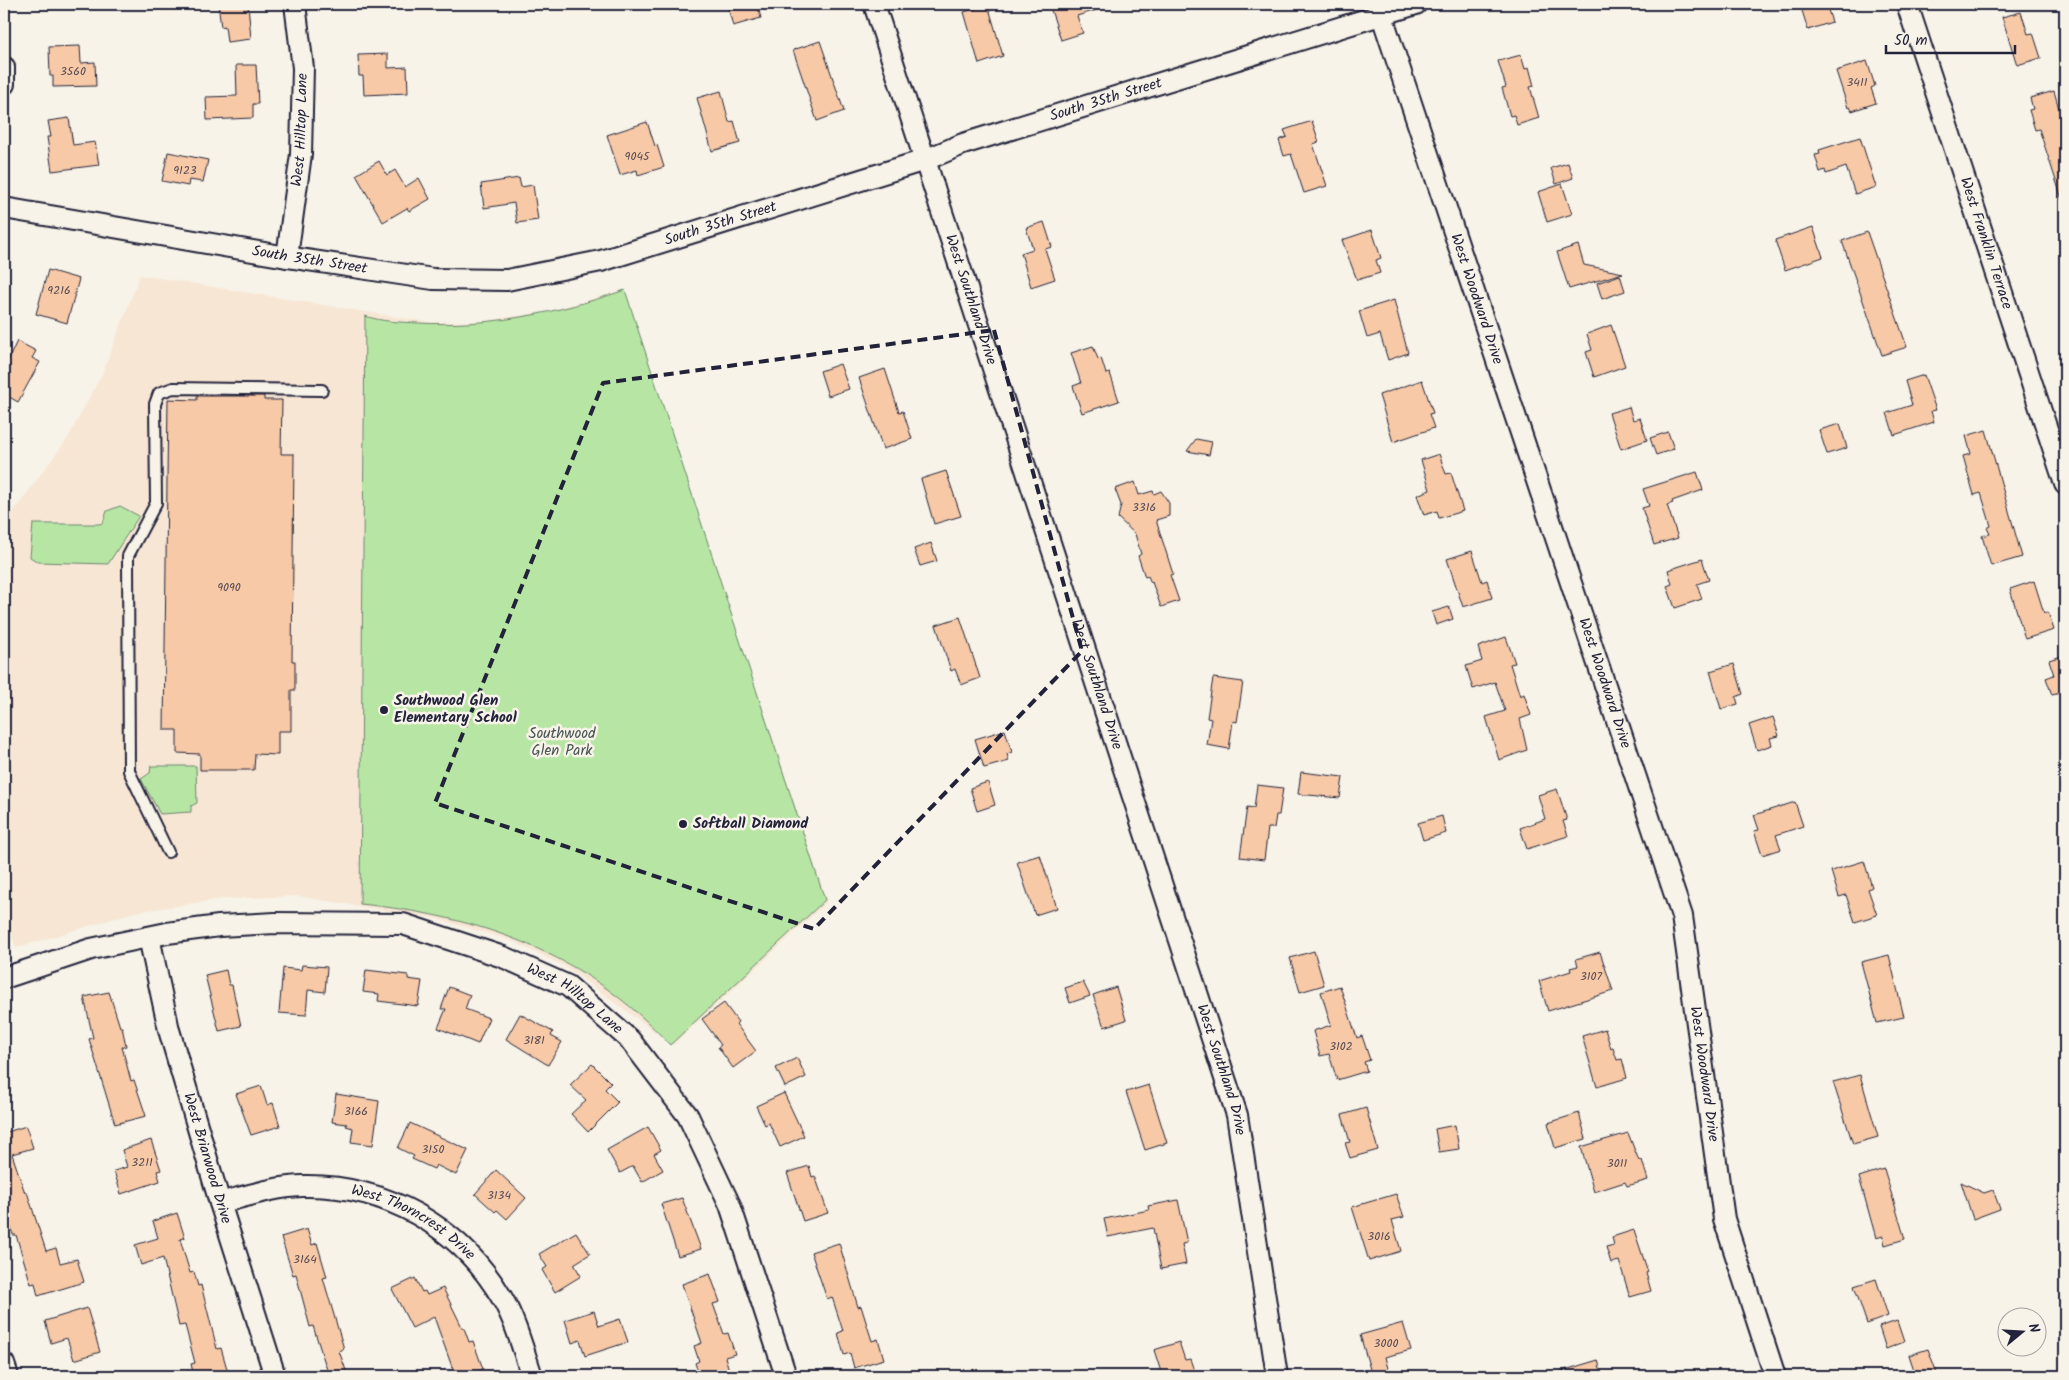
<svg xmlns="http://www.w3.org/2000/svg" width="2069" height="1380" font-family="Kalam,sans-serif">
  <rect width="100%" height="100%" fill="#f7f3e8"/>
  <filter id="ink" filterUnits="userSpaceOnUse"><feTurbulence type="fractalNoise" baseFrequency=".02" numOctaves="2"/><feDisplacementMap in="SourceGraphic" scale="10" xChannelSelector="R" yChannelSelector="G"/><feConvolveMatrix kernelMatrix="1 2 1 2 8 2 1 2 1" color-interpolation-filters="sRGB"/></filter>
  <g filter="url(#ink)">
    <path fill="#f7e6d4" d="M 140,275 L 428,322 L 485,321 L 549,311 L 624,290 L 827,902 L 673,1045 L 566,967 L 510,940 L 433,918 L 296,896 L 222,899 L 135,912 L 16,948 L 4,913 L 4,524 L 68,438 L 103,372 Z"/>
    <path fill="#b7e6a4" stroke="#6c8470" d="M 625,290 L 825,900 L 670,1045 C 587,954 480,916 360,904 L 365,316 C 383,322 400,322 418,323 C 489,327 558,313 625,290 Z
      M 120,506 L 139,516 L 108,564 L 38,562 L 30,557 L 33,524 L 99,524 L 103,523 L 107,511 Z
      M 151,766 L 196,766 L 197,803 L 191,806 L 191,812 L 160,814 L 141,779 L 150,773 Z"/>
    <path fill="#f7c9a6" stroke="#22223b" d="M 218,4 L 248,4 L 251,39 L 227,42 L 225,26 L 221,27 Z
      M 727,4 L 757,4 L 761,18 L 733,26 Z
      M 1049,4 L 1106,4 L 1106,7 L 1077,16 L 1083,33 L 1061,40 Z
      M 1800,4 L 1826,4 L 1832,22 L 1808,30 Z
      M 988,5 L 1003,56 L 979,64 L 964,12 Z
      M 2021,12 L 2028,34 L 2033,33 L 2041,58 L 2017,65 L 2002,17 Z
      M 820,41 L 844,111 L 817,121 L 793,50 Z
      M 80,46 L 81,63 L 95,62 L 96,86 L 53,87 L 53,76 L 50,76 L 49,47 Z
      M 388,54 L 388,68 L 407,67 L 408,93 L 364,95 L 363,76 L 359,76 L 358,55 Z
      M 1521,55 L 1525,69 L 1529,67 L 1534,86 L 1530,87 L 1539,118 L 1517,125 L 1514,115 L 1510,116 L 1502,88 L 1506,87 L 1498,61 Z
      M 1867,61 L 1875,86 L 1871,88 L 1876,103 L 1852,111 L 1850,107 L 1848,108 L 1836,71 Z
      M 236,65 L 256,65 L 258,104 L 253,104 L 253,118 L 207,120 L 206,97 L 237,96 Z
      M 721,91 L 729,122 L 734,121 L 740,143 L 712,151 L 697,98 Z
      M 2054,91 L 2065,130 L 2065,202 L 2063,202 L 2039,129 L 2035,130 L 2029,110 L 2033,109 L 2030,98 Z
      M 69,118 L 73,145 L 95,142 L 99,165 L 52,171 L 47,137 L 51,137 L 48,121 Z
      M 1312,121 L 1319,142 L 1313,144 L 1327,186 L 1304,193 L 1291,154 L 1284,156 L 1279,140 L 1287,137 L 1284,130 Z
      M 647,122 L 655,146 L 657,145 L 664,167 L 638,175 L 637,170 L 620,175 L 607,135 Z
      M 1860,137 L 1876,187 L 1855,194 L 1846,167 L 1826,174 L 1825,170 L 1820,172 L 1815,155 L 1820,154 L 1819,150 Z
      M 168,152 L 208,160 L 203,182 L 189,180 L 188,186 L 162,181 Z
      M 379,161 L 387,175 L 395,170 L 405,187 L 419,178 L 430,199 L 409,211 L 407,208 L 383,222 L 356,175 Z
      M 1568,163 L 1573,178 L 1556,184 L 1551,168 Z
      M 519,178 L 521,187 L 533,185 L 538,220 L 517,223 L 514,203 L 484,208 L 481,184 Z
      M 1562,184 L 1572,214 L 1547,222 L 1538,192 Z
      M 1044,222 L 1052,247 L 1045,249 L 1055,279 L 1031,287 L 1021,253 L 1033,249 L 1026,228 Z
      M 1813,227 L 1823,257 L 1785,270 L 1775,240 Z
      M 1372,230 L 1381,258 L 1376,260 L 1380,273 L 1357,280 L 1342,240 Z
      M 1867,232 L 1907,347 L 1882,355 L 1842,241 Z
      M 1578,245 L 1584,265 L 1623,273 L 1569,289 L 1557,252 Z
      M 48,270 L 79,279 L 67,323 L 36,314 Z
      M 1620,275 L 1625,291 L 1602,299 L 1597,283 Z
      M 1394,300 L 1408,353 L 1388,360 L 1380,334 L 1367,338 L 1359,311 Z
      M 1611,325 L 1625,366 L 1594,377 L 1586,352 L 1592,350 L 1587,334 Z
      M 17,341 L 36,351 L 32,358 L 40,362 L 18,402 L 4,394 L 4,369 Z
      M 1093,346 L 1098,359 L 1101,358 L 1106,374 L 1110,373 L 1119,401 L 1082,413 L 1073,386 L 1081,383 L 1071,353 Z
      M 840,364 L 849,389 L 828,396 L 820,371 Z
      M 885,369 L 899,412 L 903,411 L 912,439 L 883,449 L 859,378 Z
      M 1924,375 L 1936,410 L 1931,411 L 1934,422 L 1894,435 L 1887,413 L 1912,405 L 1905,381 Z
      M 1422,380 L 1433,413 L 1429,414 L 1434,428 L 1393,442 L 1379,395 Z
      M 197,396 L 264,396 L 264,400 L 282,400 L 281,454 L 294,454 L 292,661 L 295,661 L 295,690 L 291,690 L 291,731 L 278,731 L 278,755 L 255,754 L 254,770 L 200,770 L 200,754 L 177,753 L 177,730 L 164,730 L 168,399 L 197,400 Z
      M 1629,407 L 1633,420 L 1640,418 L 1647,440 L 1621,449 L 1609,413 Z
      M 1840,424 L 1847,448 L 1827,454 L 1819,430 Z
      M 1986,430 L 2022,557 L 1991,566 L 1982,536 L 1990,534 L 1987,528 L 1991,526 L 1981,493 L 1974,495 L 1963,456 L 1971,454 L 1966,436 Z
      M 1668,432 L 1674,449 L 1656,455 L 1650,438 Z
      M 1196,439 L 1212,442 L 1209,455 L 1187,451 Z
      M 1439,454 L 1446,474 L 1451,473 L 1463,511 L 1439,518 L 1437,511 L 1424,515 L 1417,495 L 1430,490 L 1421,460 Z
      M 946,471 L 961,516 L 934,524 L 921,479 Z
      M 1697,472 L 1703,490 L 1672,501 L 1673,503 L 1667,505 L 1678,538 L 1654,545 L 1642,508 L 1649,506 L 1643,489 Z
      M 1135,482 L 1139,495 L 1153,491 L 1154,494 L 1161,491 L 1169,503 L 1169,516 L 1156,520 L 1173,574 L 1170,575 L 1179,601 L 1161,607 L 1152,582 L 1151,583 L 1148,576 L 1145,577 L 1138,556 L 1141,554 L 1135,534 L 1118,518 L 1121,505 L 1115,489 Z
      M 931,543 L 937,561 L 920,566 L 914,549 Z
      M 1472,551 L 1482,582 L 1487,580 L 1492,598 L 1463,607 L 1447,559 Z
      M 1702,559 L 1709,580 L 1697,584 L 1702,599 L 1675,608 L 1667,586 L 1672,584 L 1668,570 Z
      M 2034,581 L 2044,613 L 2048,612 L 2054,630 L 2025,639 L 2010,589 Z
      M 1449,607 L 1453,619 L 1436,625 L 1432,612 Z
      M 960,617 L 980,678 L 961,685 L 955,669 L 951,671 L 936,625 Z
      M 1506,637 L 1515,663 L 1510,664 L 1520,696 L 1524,694 L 1531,715 L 1520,719 L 1527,750 L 1499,760 L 1486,717 L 1505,711 L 1495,682 L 1473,689 L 1466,666 L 1482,661 L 1478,647 Z
      M 2065,655 L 2065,700 L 2063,700 L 2060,693 L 2052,695 L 2046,678 L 2054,675 L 2049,660 Z
      M 1734,664 L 1743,694 L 1736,697 L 1738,704 L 1721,709 L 1710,671 Z
      M 1213,678 L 1243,682 L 1237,722 L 1233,721 L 1229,749 L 1207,745 L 1211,719 L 1207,718 Z
      M 1773,717 L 1779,736 L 1770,738 L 1772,745 L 1757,750 L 1749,725 Z
      M 1005,730 L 1012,752 L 1007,754 L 1009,761 L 984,768 L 975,739 Z
      M 1301,772 L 1343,777 L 1340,798 L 1298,794 Z
      M 988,782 L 995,805 L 977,811 L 970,788 Z
      M 1257,785 L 1283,788 L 1279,815 L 1276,815 L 1274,828 L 1268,828 L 1264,860 L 1240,857 L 1247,807 L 1254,808 Z
      M 1557,789 L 1567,820 L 1563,821 L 1568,836 L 1527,849 L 1520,828 L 1545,819 L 1538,795 Z
      M 1795,802 L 1803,826 L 1776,835 L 1781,849 L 1762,855 L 1754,831 L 1759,830 L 1754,815 Z
      M 1442,816 L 1446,833 L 1423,840 L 1418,823 Z
      M 1040,855 L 1057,908 L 1035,915 L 1017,862 Z
      M 1864,861 L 1872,887 L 1868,889 L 1877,915 L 1855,922 L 1846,895 L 1839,897 L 1831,871 Z
      M 1314,951 L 1324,985 L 1300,992 L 1290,958 Z
      M 1600,952 L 1613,991 L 1548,1011 L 1539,981 L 1571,971 L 1570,968 L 1578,966 L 1576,959 Z
      M 1889,955 L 1904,1017 L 1877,1023 L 1861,962 Z
      M 302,965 L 327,967 L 325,992 L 308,990 L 306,1015 L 279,1013 L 283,968 L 301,970 Z
      M 226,970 L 229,985 L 232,985 L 241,1026 L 219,1031 L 205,975 Z
      M 366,970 L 408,975 L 408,979 L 422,981 L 418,1006 L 378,1001 L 379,994 L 363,992 Z
      M 1083,982 L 1090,996 L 1070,1003 L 1065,988 Z
      M 1340,986 L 1357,1038 L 1362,1036 L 1370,1060 L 1364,1062 L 1367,1071 L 1337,1080 L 1329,1054 L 1320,1056 L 1313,1031 L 1331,1025 L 1321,992 Z
      M 449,987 L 470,995 L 465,1009 L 489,1018 L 478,1044 L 438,1028 L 446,1009 L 441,1009 Z
      M 1116,987 L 1126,1020 L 1104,1027 L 1093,995 Z
      M 109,992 L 120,1027 L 122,1027 L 126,1046 L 122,1047 L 131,1081 L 134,1080 L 146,1116 L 115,1124 L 89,1039 L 93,1038 L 84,997 Z
      M 724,1003 L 738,1022 L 736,1024 L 756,1051 L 733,1068 L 718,1047 L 721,1045 L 702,1019 Z
      M 520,1014 L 553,1032 L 551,1036 L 562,1042 L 548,1065 L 506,1039 Z
      M 1605,1029 L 1611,1049 L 1613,1048 L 1617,1060 L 1622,1059 L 1627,1078 L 1597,1087 L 1582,1036 Z
      M 797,1058 L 806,1077 L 785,1087 L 776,1068 Z
      M 592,1064 L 611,1083 L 605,1089 L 618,1102 L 588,1132 L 571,1114 L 586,1100 L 570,1085 Z
      M 1860,1075 L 1878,1137 L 1853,1144 L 1833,1082 Z
      M 1149,1085 L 1167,1143 L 1145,1150 L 1126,1092 Z
      M 261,1086 L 267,1105 L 273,1103 L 280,1126 L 251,1135 L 236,1094 Z
      M 784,1093 L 804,1136 L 780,1147 L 769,1123 L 765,1125 L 756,1106 Z
      M 336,1094 L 379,1101 L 373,1145 L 351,1142 L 353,1128 L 346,1126 L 347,1124 L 332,1122 Z
      M 1366,1108 L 1378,1150 L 1350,1158 L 1345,1143 L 1350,1142 L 1342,1115 Z
      M 1579,1113 L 1586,1139 L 1555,1148 L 1548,1123 Z
      M 410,1123 L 468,1150 L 456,1175 L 436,1165 L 434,1169 L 412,1159 L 414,1156 L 398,1148 Z
      M 1455,1125 L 1459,1149 L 1439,1152 L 1435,1129 Z
      M 26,1126 L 33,1148 L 12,1154 L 25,1193 L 27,1192 L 46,1251 L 56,1248 L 60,1263 L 77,1259 L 84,1282 L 38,1296 L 35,1283 L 31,1284 L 16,1235 L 13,1235 L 4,1205 L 4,1133 Z
      M 648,1127 L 661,1150 L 654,1154 L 663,1170 L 642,1182 L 633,1166 L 620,1173 L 607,1150 Z
      M 1628,1133 L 1639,1161 L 1642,1160 L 1648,1180 L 1627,1186 L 1625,1182 L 1594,1192 L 1581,1147 Z
      M 151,1140 L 161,1170 L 157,1171 L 160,1181 L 121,1194 L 114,1171 L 127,1167 L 122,1150 Z
      M 809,1166 L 812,1177 L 815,1176 L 828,1213 L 803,1221 L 787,1173 Z
      M 1884,1169 L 1905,1239 L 1885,1245 L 1883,1236 L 1876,1238 L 1859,1177 Z
      M 496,1170 L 526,1198 L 507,1219 L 497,1210 L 495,1212 L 475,1194 Z
      M 1961,1182 L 1984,1193 L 1993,1190 L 2000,1209 L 1973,1219 Z
      M 1396,1194 L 1404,1217 L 1392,1220 L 1401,1251 L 1369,1261 L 1352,1207 Z
      M 682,1198 L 701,1249 L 678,1256 L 661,1204 Z
      M 1178,1200 L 1187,1243 L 1182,1244 L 1186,1264 L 1161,1269 L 1153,1228 L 1108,1237 L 1104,1219 L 1149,1210 L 1148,1206 Z
      M 177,1213 L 185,1238 L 180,1239 L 190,1273 L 194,1272 L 198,1286 L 201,1285 L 217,1349 L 221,1348 L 229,1376 L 194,1376 L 191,1364 L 195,1363 L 185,1325 L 179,1326 L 163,1258 L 141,1265 L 135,1245 L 158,1238 L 153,1221 Z
      M 307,1229 L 312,1245 L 317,1243 L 327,1277 L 323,1278 L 344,1349 L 339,1351 L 348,1376 L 329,1376 L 313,1326 L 310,1327 L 296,1274 L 293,1275 L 281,1237 Z
      M 1634,1230 L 1648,1272 L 1646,1273 L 1651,1291 L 1630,1297 L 1619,1261 L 1611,1263 L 1606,1247 L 1614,1245 L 1612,1237 Z
      M 576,1232 L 590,1254 L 574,1264 L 581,1276 L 555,1292 L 542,1270 L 547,1267 L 539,1254 Z
      M 839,1243 L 858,1307 L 861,1306 L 872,1341 L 878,1339 L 884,1359 L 854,1368 L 850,1353 L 844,1355 L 838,1333 L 843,1331 L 832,1297 L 827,1299 L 811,1252 Z
      M 710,1274 L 720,1302 L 713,1304 L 724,1334 L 728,1333 L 735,1354 L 725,1357 L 731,1376 L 700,1376 L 695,1363 L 699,1361 L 694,1346 L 702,1343 L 682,1284 Z
      M 415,1278 L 422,1292 L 425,1291 L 427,1295 L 443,1288 L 463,1329 L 464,1328 L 469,1342 L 473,1341 L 483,1369 L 467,1375 L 466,1371 L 455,1375 L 434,1317 L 412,1328 L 392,1289 Z
      M 1876,1279 L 1888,1316 L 1867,1324 L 1854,1286 Z
      M 87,1308 L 100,1352 L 74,1360 L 67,1338 L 51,1343 L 45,1321 Z
      M 594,1311 L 599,1326 L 620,1319 L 628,1342 L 585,1356 L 580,1340 L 572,1343 L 565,1320 Z
      M 1897,1321 L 1904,1342 L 1886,1349 L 1879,1327 Z
      M 1403,1323 L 1411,1350 L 1385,1357 L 1390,1376 L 1372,1376 L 1360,1335 Z
      M 1179,1342 L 1185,1360 L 1190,1359 L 1196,1376 L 1163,1376 L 1161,1372 L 1154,1350 Z
      M 1928,1349 L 1938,1376 L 1916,1376 L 1909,1355 Z
      M 1598,1360 L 1602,1376 L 1556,1376 L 1555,1373 Z"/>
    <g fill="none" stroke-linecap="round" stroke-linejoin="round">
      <g stroke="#22223b" stroke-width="14">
        <path id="lane" d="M 168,852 L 129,771 L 128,556 L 156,503 L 155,404 L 159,393 L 173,388 L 322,390"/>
      </g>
      <g stroke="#22223b" stroke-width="24">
        <g id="street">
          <path id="s1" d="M 874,4 L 1237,1115 L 1277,1376"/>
          <path id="s2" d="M 1378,4 L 1682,916 L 1724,1219 L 1775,1376"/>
          <path id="s3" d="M 1907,4 L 2065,484"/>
          <path d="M 4,67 L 4,84"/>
          <path id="s4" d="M 4,208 L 287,257 L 433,279 L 507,280 L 601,261 L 925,160 L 963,144 L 1416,4"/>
          <path id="s5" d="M 287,257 L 301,154 L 303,68 L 295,4"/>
          <path id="s6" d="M 149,937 L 169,1030 L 220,1203 L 275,1376"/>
          <path id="s7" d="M 4,978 L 91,949 L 167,933 L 219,926 L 275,923 L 403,924 L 503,957 L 568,986 L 630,1040 L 688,1116 L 730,1205 L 786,1376"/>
          <path id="s8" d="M 220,1203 C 247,1196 274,1187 302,1186 C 384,1184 460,1226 502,1298 C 516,1322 523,1350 532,1376"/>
          <path d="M 4,1364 L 8,1376"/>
        </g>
      </g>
      <use href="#lane" stroke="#f7f3e8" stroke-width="10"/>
      <use href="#street" stroke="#f7f3e8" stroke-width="20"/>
    </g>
  </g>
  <path fill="none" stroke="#22223b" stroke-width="4" stroke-dasharray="10 6" stroke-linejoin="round" d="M 994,330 L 1082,651 L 814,929 L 435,803 L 603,383 Z"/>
  <g fill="#22223b" stroke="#f7f3e8" stroke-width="2">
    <circle cx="384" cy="710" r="5"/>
    <circle cx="683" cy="824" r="5"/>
  </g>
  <g text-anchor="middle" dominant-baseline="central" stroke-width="5" stroke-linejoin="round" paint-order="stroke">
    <g font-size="12" fill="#574c56">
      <text x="73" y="71">3560</text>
      <text x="1857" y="82">3411</text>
      <text x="637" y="156">9045</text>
      <text x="185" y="170">9123</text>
      <text x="59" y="290">9216</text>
      <text x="1144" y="507">3316</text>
      <text x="229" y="587">9090</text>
      <text x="1591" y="976">3107</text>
      <text x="534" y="1040">3181</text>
      <text x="1341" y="1046">3102</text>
      <text x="356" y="1111">3166</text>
      <text x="433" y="1149">3150</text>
      <text x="142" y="1162">3211</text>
      <text x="1617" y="1163">3011</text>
      <text x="499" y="1195">3134</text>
      <text x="1379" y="1236">3016</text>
      <text x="305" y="1259">3164</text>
      <text x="1386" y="1343">3000</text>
    </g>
    <g font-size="15" fill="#22223b" stroke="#f7f3e8">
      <text stroke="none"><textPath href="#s4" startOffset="1135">South 35th Street</textPath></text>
      <text stroke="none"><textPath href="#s5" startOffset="128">West Hilltop Lane</textPath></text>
      <text stroke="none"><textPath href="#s4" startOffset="730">South 35th Street</textPath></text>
      <text stroke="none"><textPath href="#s3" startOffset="252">West Franklin Terrace</textPath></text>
      <text stroke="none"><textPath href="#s4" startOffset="310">South 35th Street</textPath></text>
      <text stroke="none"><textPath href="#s2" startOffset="311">West Woodward Drive</textPath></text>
      <text stroke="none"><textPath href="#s1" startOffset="311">West Southland Drive</textPath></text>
      <text stroke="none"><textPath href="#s2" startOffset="716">West Woodward Drive</textPath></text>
      <text stroke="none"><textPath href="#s1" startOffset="716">West Southland Drive</textPath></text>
      <text stroke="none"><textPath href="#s7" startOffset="595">West Hilltop Lane</textPath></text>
      <text stroke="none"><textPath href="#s1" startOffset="1121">West Southland Drive</textPath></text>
      <text stroke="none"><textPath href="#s2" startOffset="1121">West Woodward Drive</textPath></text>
      <text stroke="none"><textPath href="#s6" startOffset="229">West Briarwood Drive</textPath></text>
      <text stroke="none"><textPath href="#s8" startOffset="204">West Thorncrest Drive</textPath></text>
    </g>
    <g font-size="15" font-weight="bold" fill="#22223b" stroke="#f7f3e8" text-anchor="start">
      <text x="394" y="701">Southwood Glen<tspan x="394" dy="17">Elementary School</tspan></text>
      <text x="693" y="824">Softball Diamond</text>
    </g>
    <g font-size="15" fill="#475355" stroke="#f7f3e8">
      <text x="562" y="734">Southwood<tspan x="562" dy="17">Glen Park</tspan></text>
    </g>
  </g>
  <rect width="2069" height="1380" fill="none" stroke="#f7f3e8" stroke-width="20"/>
  <rect x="10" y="10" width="2049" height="1360" fill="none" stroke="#22223b" stroke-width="2" filter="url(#ink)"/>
  <g transform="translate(2022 1332) rotate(72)"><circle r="24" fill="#f7f3e8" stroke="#a29fa3"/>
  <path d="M0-4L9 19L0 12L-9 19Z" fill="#22223b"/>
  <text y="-8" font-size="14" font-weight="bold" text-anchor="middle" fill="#22223b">N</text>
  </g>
  <path d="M1886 45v8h129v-8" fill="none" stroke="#22223b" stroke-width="2.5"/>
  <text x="1894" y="45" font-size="15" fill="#22223b" stroke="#f7f3e8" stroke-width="4" paint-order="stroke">50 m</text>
</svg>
